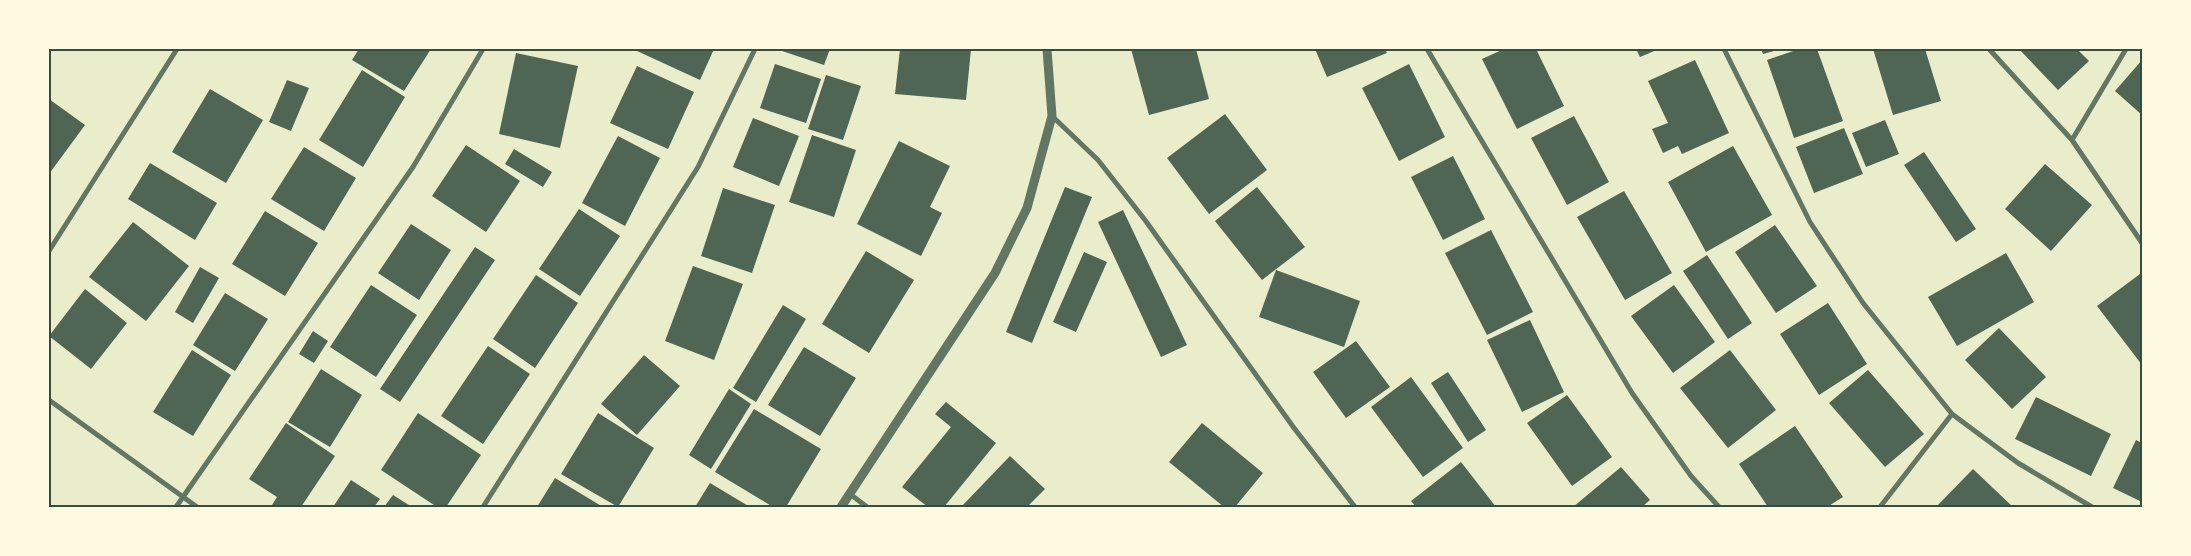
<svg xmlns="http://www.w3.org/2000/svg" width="2191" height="556" font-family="'DejaVu Sans',sans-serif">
  <rect width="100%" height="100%" fill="#e9edc9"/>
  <path fill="#4f6655" d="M 359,49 L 431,49 L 404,91 L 352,60 Z
    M 638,49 L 714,49 L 700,80 L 637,51 Z
    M 776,49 L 830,49 L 824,65 Z
    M 900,49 L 971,49 L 966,100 L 895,94 Z
    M 1131,49 L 1196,49 L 1209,99 L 1149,115 Z
    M 1315,49 L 1385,49 L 1387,53 L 1327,77 Z
    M 1504,49 L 1536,49 L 1564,106 L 1517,129 L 1482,59 Z
    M 1636,49 L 1659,49 L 1640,57 Z
    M 1761,49 L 1781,49 L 1763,54 Z
    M 1799,49 L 1817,49 L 1843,121 L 1794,138 L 1767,60 Z
    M 1873,49 L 1925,49 L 1941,101 L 1893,115 Z
    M 2019,49 L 2077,49 L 2089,61 L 2058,90 Z
    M 516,53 L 578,66 L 560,148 L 499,134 Z
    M 1695,60 L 1729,133 L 1682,154 L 1678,146 L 1663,153 L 1652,129 L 1668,123 L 1648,81 Z
    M 2142,60 L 2142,115 L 2115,91 Z
    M 775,64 L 821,79 L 806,123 L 760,108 Z
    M 1409,64 L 1445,137 L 1399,161 L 1362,88 Z
    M 637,66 L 694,92 L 668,149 L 610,123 Z
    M 362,70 L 405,97 L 363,167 L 319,140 Z
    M 826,75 L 861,86 L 843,140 L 808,129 Z
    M 287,80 L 309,88 L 291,131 L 269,122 Z
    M 210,89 L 263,120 L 226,183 L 172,152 Z
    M 49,99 L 85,125 L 49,174 Z
    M 1225,114 L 1267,170 L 1209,214 L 1167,158 Z
    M 1574,116 L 1609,182 L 1567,205 L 1531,138 Z
    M 753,118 L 799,136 L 779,186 L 733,167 Z
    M 1885,120 L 1899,154 L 1866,167 L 1852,133 Z
    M 1844,128 L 1863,174 L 1814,193 L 1796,147 Z
    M 812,135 L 856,150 L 834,217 L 789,202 Z
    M 618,136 L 660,158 L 625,226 L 582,203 Z
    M 899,141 L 950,166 L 930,207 L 942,213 L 921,256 L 857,224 Z
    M 466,145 L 520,181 L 486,232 L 432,196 Z
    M 1733,146 L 1772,215 L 1706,252 L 1668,182 Z
    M 304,147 L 356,178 L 324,231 L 271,199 Z
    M 514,149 L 552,172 L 543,187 L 505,164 Z
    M 1924,152 L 1976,229 L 1956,242 L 1904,165 Z
    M 1453,156 L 1485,219 L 1443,240 L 1411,177 Z
    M 150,163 L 217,203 L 195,240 L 128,199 Z
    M 2045,164 L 2092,205 L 2051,251 L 2005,209 Z
    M 1065,187 L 1092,197 L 1032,343 L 1006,332 Z
    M 1257,187 L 1305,247 L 1262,280 L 1215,221 Z
    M 723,188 L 775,205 L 752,273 L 701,256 Z
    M 1624,191 L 1672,273 L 1625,300 L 1577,217 Z
    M 579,209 L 620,236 L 580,296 L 539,269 Z
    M 1123,210 L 1187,345 L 1161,357 L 1098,222 Z
    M 265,211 L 318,243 L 285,296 L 232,264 Z
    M 133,222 L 189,266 L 146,321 L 89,277 Z
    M 411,224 L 451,250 L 419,300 L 378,273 Z
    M 1775,225 L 1817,286 L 1776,313 L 1735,252 Z
    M 1491,230 L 1533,312 L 1487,335 L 1445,253 Z
    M 475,247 L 495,260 L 400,402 L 380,389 Z
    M 866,251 L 914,280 L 869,353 L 822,324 Z
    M 1084,252 L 1107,262 L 1076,332 L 1053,322 Z
    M 2006,253 L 2034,302 L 1957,346 L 1928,297 Z
    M 1707,255 L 1752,323 L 1728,339 L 1683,271 Z
    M 693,266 L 743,284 L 714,360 L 665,341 Z
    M 200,267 L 219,278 L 193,323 L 175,312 Z
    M 1276,270 L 1360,301 L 1344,347 L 1259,317 Z
    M 2140,274 L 2142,277 L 2142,365 L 2097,306 Z
    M 536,275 L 578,303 L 535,368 L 493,339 Z
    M 371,285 L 417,315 L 376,377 L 330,347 Z
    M 1674,285 L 1715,342 L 1673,373 L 1631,316 Z
    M 85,289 L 127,323 L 91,369 L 49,336 Z
    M 225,293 L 268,319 L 235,371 L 193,345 Z
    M 1828,303 L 1867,364 L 1819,395 L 1780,334 Z
    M 783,305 L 806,319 L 756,402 L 733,388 Z
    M 1530,320 L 1564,392 L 1522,412 L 1487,340 Z
    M 1999,328 L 2046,377 L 2012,409 L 1965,360 Z
    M 313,331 L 328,341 L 314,363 L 299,354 Z
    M 1356,341 L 1390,387 L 1346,418 L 1313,372 Z
    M 488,346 L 530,374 L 483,444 L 441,416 Z
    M 804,347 L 856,378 L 820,436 L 768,405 Z
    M 192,350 L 231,375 L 193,436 L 153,412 Z
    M 1730,350 L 1776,410 L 1728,448 L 1680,388 Z
    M 644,355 L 680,386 L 637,435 L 601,404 Z
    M 321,369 L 362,395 L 330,447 L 288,422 Z
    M 1868,370 L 1924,434 L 1885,467 L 1829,403 Z
    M 1448,372 L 1486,430 L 1468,442 L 1431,383 Z
    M 1411,377 L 1463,448 L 1423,477 L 1371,407 Z
    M 729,389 L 751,404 L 711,469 L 689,455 Z
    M 1567,395 L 1612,457 L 1572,486 L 1527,423 Z
    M 2036,397 L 2111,434 L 2091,476 L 2015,439 Z
    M 946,402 L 996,443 L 944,507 L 928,507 L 902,487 L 951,427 L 935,414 Z
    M 754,409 L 821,449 L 786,507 L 773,507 L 715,472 Z
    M 418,413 L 481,455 L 446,507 L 437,507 L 381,470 Z
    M 598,413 L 654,448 L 618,507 L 561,474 Z
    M 286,423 L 335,456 L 301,507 L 276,507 L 272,505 L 277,497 L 249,479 Z
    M 1202,423 L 1263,473 L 1235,507 L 1224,507 L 1169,462 Z
    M 1795,426 L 1843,497 L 1827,507 L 1768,507 L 1739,464 Z
    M 2136,440 L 2142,443 L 2142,502 L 2113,488 Z
    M 1010,456 L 1045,489 L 1027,507 L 964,507 L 962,506 Z
    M 1461,462 L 1496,507 L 1416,507 L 1411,501 Z
    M 1621,467 L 1650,500 L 1642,507 L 1573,507 Z
    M 1973,469 L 2013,507 L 1936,507 Z
    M 555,478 L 603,507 L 537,507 Z
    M 351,480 L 380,499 L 374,507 L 333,507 Z
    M 710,483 L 750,507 L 695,507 Z
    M 393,495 L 412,507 L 384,507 Z"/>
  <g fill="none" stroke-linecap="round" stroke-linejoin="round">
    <path stroke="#617663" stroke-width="5" d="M 1427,49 L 1632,393 L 1691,476 L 1719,507
      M 1724,49 L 1810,222 L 1863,303 L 1952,414 L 2018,463 L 2092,507
      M 1989,49 L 2072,140
      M 2126,49 L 2072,140 L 2142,243
      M 1052,116 L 1098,160 L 1145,220 L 1294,428 L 1355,507
      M 49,251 L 177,49
      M 49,400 L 197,507
      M 850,494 L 867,507
      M 176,507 L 413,167 L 483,49
      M 483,507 L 698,167 L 755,49
      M 1880,507 L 1952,414"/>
    <path stroke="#617663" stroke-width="9" d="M 841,507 L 995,273 L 1027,208 L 1052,116 L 1047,49"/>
  </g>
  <rect width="2191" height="556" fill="none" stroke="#fefae0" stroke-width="100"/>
  <rect x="50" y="50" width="2091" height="456" fill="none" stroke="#344e41" stroke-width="2"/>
</svg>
